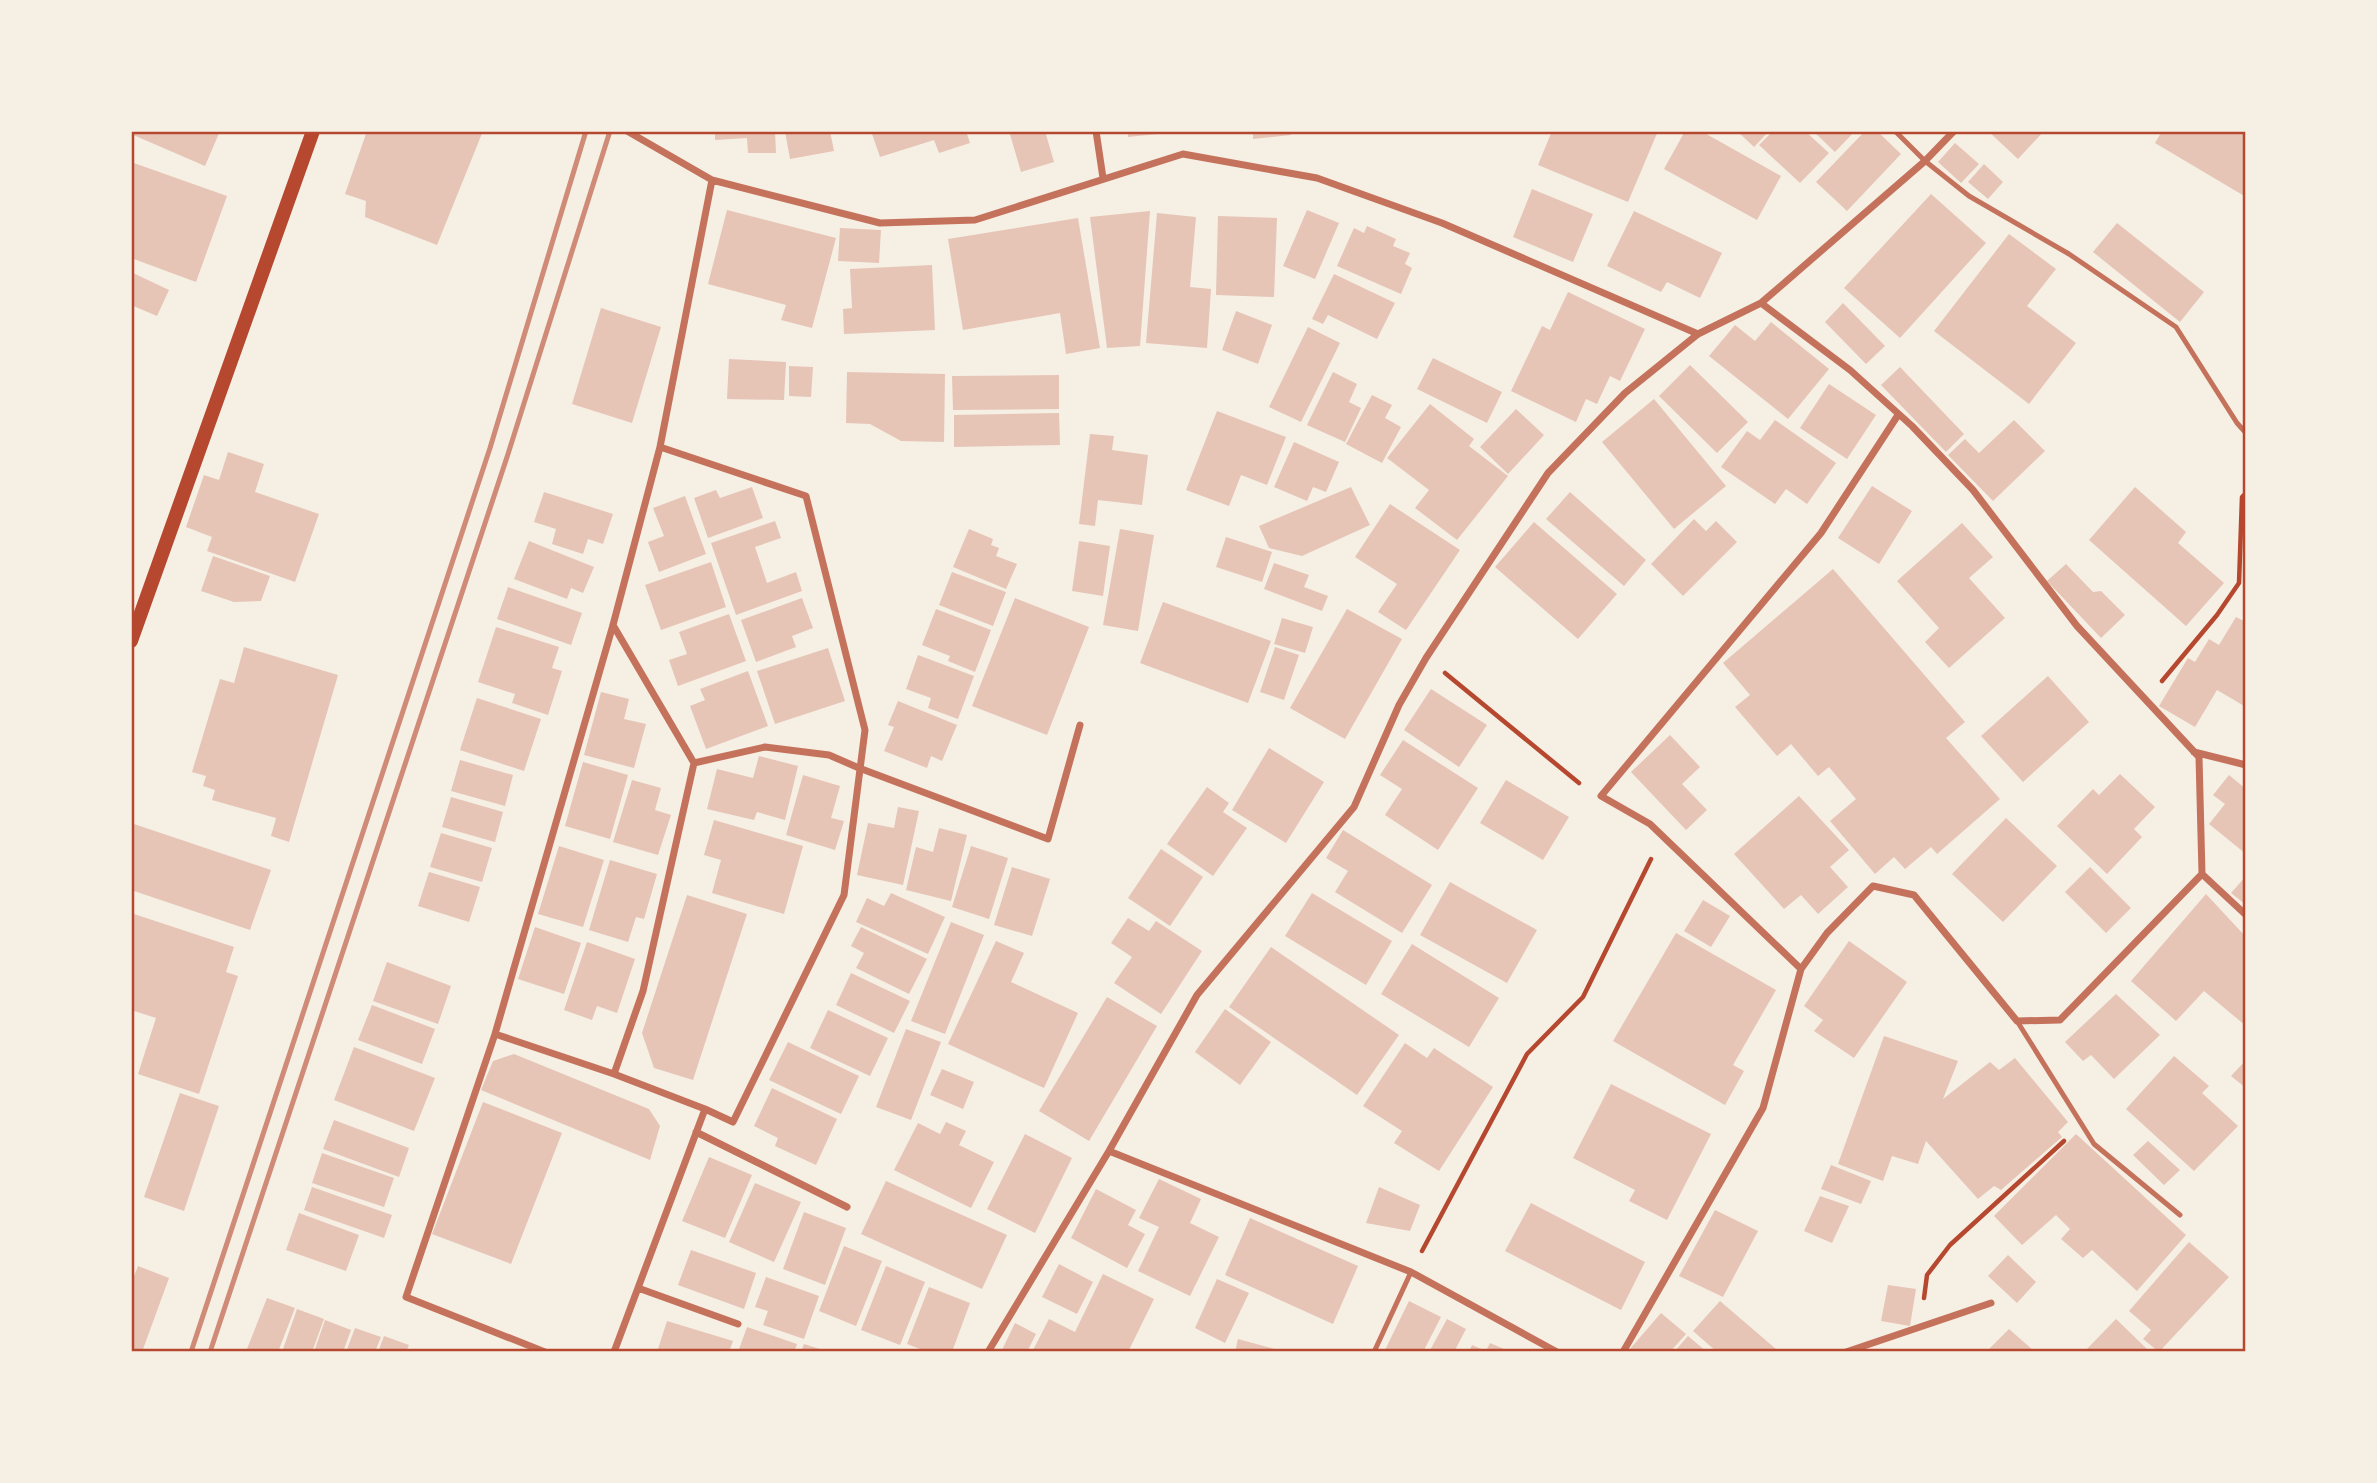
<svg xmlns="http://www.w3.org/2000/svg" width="2377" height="1483" font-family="'Zilla Slab',serif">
  <rect width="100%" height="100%" fill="#f6efe4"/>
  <path fill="#e6c5b7" d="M 131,131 L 220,131 L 205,166 L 131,134 Z
    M 367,131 L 483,131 L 437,245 L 365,217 L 366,201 L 345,194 Z
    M 715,131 L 775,131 L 776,153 L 748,153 L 747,138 L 715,140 Z
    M 785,131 L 830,131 L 834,151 L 790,159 Z
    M 871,131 L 966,131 L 970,143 L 939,153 L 934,140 L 880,157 Z
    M 1009,131 L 1045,131 L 1054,162 L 1021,172 Z
    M 1128,131 L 1167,131 L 1167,133 L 1128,137 Z
    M 1253,131 L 1291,131 L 1291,135 L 1253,139 Z
    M 1552,131 L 1658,131 L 1628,202 L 1538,165 Z
    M 1685,131 L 1701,131 L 1781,176 L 1757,220 L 1664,169 Z
    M 1737,131 L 1769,131 L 1754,147 Z
    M 1773,131 L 1805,131 L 1829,153 L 1800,183 L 1759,145 Z
    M 1813,131 L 1855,131 L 1835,152 Z
    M 1865,131 L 1877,131 L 1901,154 L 1847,211 L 1816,182 Z
    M 1988,131 L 2044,131 L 2018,159 Z
    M 2162,131 L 2246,131 L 2246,197 L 2155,143 Z
    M 1955,143 L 1979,164 L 1961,183 L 1938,162 Z
    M 131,162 L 227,196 L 196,282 L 131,258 Z
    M 1984,164 L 2003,182 L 1988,199 L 1968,182 Z
    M 1532,189 L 1593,214 L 1573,262 L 1513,237 Z
    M 1931,194 L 1986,243 L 1900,338 L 1844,288 Z
    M 727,210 L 836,238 L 812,328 L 781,320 L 786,305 L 708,284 Z
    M 1307,210 L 1339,223 L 1315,279 L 1283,266 Z
    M 1150,211 L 1140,346 L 1107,348 L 1090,217 Z
    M 1634,211 L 1722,253 L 1700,298 L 1667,282 L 1661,292 L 1607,266 Z
    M 1157,213 L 1196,217 L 1190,287 L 1211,289 L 1207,348 L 1146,343 Z
    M 1218,216 L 1277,218 L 1274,297 L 1216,295 Z
    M 1078,218 L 1100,348 L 1066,354 L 1060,313 L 963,330 L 948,239 Z
    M 2117,223 L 2204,292 L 2180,322 L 2093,252 Z
    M 1367,226 L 1396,239 L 1393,246 L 1410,253 L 1405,264 L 1412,268 L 1401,294 L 1337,266 L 1354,228 L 1364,233 Z
    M 840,228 L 881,230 L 879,263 L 838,261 Z
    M 2009,234 L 2056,269 L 2027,306 L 2076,343 L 2029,404 L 1934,331 Z
    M 932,265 L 935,330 L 844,334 L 843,309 L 852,308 L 850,269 Z
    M 131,272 L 169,290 L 157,316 L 131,305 Z
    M 1334,274 L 1395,303 L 1377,339 L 1328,315 L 1323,324 L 1312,319 Z
    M 1568,292 L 1645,329 L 1620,381 L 1610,376 L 1597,404 L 1586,399 L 1576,422 L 1511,391 L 1542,326 L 1550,330 Z
    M 1843,303 L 1885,346 L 1866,364 L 1825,322 Z
    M 601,308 L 661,327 L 632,423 L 572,404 Z
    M 1236,311 L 1272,325 L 1258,364 L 1222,350 Z
    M 1771,322 L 1829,369 L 1788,419 L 1709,356 L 1735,325 L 1755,341 Z
    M 1308,327 L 1340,343 L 1301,422 L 1269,407 Z
    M 1433,358 L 1502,392 L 1487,423 L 1417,389 Z
    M 729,359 L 786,362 L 784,400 L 727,399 Z
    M 1690,365 L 1748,422 L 1717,453 L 1659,396 Z
    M 789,366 L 813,367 L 811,397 L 789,396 Z
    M 1900,367 L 1964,434 L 1946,452 L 1881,385 Z
    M 847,372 L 945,374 L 944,442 L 901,441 L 870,424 L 846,423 Z
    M 1333,372 L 1357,384 L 1349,402 L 1361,408 L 1345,442 L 1307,425 Z
    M 1059,375 L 1059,409 L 953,410 L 952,376 Z
    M 1829,384 L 1876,415 L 1847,459 L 1800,428 Z
    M 1372,395 L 1392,405 L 1385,418 L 1401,427 L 1382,463 L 1346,444 Z
    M 1654,399 L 1726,486 L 1674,529 L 1602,442 Z
    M 1430,404 L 1474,439 L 1469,446 L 1508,476 L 1457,540 L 1415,508 L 1429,490 L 1387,458 Z
    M 1516,409 L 1544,435 L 1508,474 L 1480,447 Z
    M 1217,411 L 1286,437 L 1267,485 L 1241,475 L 1229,506 L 1186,490 Z
    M 1059,413 L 1060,445 L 954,447 L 954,415 Z
    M 1775,420 L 1836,463 L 1807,504 L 1786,489 L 1775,504 L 1721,467 L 1747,431 L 1760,440 Z
    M 2014,420 L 2045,451 L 1993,501 L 1948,455 L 1965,439 L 1979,453 Z
    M 1090,434 L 1114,436 L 1112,450 L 1148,455 L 1142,505 L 1098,500 L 1095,526 L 1079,524 Z
    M 1294,442 L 1339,462 L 1326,492 L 1313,487 L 1307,501 L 1274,487 Z
    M 228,452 L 264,464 L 255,492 L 319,514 L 295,582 L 207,551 L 212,537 L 186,527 L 204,475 L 219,480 Z
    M 1872,486 L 1912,511 L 1879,564 L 1838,538 Z
    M 752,487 L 763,518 L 708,538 L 694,498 L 716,490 L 720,498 Z
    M 1351,487 L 1370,525 L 1302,556 L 1269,548 L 1259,526 Z
    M 2135,487 L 2186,532 L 2178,543 L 2224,583 L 2186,626 L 2089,540 Z
    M 544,492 L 613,514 L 603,544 L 588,539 L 583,554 L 552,544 L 556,529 L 534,522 Z
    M 1570,492 L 1646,560 L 1624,586 L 1546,519 Z
    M 685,496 L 706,554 L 659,572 L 648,542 L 664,536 L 653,508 Z
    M 1390,504 L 1460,550 L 1406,630 L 1378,612 L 1397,584 L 1355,557 Z
    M 1694,519 L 1706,531 L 1716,521 L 1737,542 L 1683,596 L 1651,564 Z
    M 775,521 L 781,538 L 755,547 L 767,583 L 796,572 L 802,591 L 736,615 L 711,543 Z
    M 1534,522 L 1617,594 L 1578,639 L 1495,567 Z
    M 1962,523 L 1993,557 L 1969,578 L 2005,618 L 1949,668 L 1925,642 L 1939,628 L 1897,581 Z
    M 969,529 L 993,539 L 991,545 L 999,548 L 996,556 L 1017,564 L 1006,589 L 953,567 Z
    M 1120,529 L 1154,535 L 1138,631 L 1103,625 Z
    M 1226,537 L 1272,552 L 1262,582 L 1216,567 Z
    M 529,541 L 594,567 L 583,593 L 571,588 L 567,599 L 514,579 Z
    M 1079,541 L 1110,546 L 1103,596 L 1072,591 Z
    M 213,556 L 270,576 L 261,601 L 234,602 L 201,591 Z
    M 711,562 L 726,607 L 661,630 L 645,585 Z
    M 1274,563 L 1309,575 L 1304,587 L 1328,596 L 1322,611 L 1264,589 Z
    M 2066,564 L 2093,592 L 2101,591 L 2125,615 L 2101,638 L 2047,581 Z
    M 1833,569 L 1965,722 L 1946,738 L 2000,799 L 1937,854 L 1931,847 L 1905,869 L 1894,857 L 1875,874 L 1830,821 L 1856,799 L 1829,767 L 1818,776 L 1791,744 L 1777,756 L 1735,707 L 1750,695 L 1723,663 Z
    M 952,572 L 1006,592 L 993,626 L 939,605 Z
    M 508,587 L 582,613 L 571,645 L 497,619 Z
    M 802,598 L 813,628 L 792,636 L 796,647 L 756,662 L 741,620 Z
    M 1015,598 L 1089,627 L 1047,735 L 972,706 Z
    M 1163,602 L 1271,641 L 1248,703 L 1140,663 Z
    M 936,609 L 991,630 L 975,672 L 948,661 L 950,656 L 922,645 Z
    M 1347,609 L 1402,639 L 1345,739 L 1290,708 Z
    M 729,614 L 746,661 L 678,686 L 669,660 L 687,654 L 679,632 Z
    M 2236,617 L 2246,622 L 2246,707 L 2217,690 L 2195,727 L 2159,706 L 2188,658 L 2195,662 L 2209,639 L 2219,645 Z
    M 1282,618 L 1313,627 L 1305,653 L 1274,644 Z
    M 496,627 L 559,647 L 552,668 L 562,671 L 548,715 L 512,703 L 515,694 L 478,682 Z
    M 244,647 L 338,675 L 289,842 L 271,836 L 276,818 L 212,800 L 215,790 L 203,786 L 206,776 L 192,772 L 220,679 L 234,683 Z
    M 1275,647 L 1299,655 L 1284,700 L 1260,692 Z
    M 828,648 L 845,701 L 775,724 L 757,671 Z
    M 918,655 L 974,676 L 958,719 L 928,708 L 931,698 L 906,689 Z
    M 748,671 L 768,726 L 706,749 L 690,706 L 705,700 L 700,689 Z
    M 2048,676 L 2089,722 L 2023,782 L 1981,736 Z
    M 1431,689 L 1487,725 L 1459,767 L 1404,730 Z
    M 601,692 L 629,699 L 624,719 L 646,724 L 634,768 L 584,755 Z
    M 477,698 L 541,719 L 524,771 L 460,750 Z
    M 898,701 L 957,725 L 942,761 L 931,756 L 927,768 L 884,751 L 894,727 L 888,725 Z
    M 1670,735 L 1700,767 L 1682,784 L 1707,810 L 1686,830 L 1631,772 Z
    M 1403,740 L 1478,788 L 1438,850 L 1385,815 L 1402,789 L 1380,775 Z
    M 1269,748 L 1324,782 L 1286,843 L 1232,810 Z
    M 759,756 L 798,766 L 785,820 L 757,812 L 754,820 L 707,809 L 717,769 L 753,778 Z
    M 460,760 L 513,775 L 505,806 L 451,791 Z
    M 583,762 L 628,775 L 610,839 L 565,826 Z
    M 2120,774 L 2155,807 L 2134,829 L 2142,837 L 2107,874 L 2057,826 L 2093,789 L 2099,795 Z
    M 803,775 L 840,786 L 831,818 L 844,821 L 835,850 L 786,835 Z
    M 2229,775 L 2246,789 L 2246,854 L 2209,824 L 2225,804 L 2213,795 Z
    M 632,780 L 661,788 L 655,810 L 671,815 L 658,855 L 613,842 Z
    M 1506,780 L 1569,817 L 1543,860 L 1480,823 Z
    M 1207,787 L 1229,803 L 1223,812 L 1247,828 L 1213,876 L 1167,844 Z
    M 1799,796 L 1849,850 L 1830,867 L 1848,887 L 1818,914 L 1801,895 L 1784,909 L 1734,854 Z
    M 451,797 L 503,812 L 495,842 L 442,827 Z
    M 898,807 L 919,811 L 903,885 L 857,875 L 868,823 L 894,828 Z
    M 2006,818 L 2057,866 L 2003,922 L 1952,874 Z
    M 714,820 L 803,846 L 784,914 L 712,893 L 721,860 L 704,855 Z
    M 131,823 L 271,870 L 250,930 L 131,890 Z
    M 939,828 L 967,835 L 951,901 L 906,890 L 916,847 L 933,852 Z
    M 1343,830 L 1432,885 L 1402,933 L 1335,892 L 1348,871 L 1326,858 Z
    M 441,833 L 492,848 L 482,882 L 430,867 Z
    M 559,846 L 604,860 L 583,927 L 538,914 Z
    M 971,846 L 1008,858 L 989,919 L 952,907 Z
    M 1161,849 L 1203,877 L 1170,926 L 1128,898 Z
    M 610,860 L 657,874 L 644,919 L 636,917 L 628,942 L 589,930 Z
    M 1012,867 L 1050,879 L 1032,936 L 994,925 Z
    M 2090,867 L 2131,908 L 2106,933 L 2065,892 Z
    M 429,872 L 480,887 L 469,922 L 418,906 Z
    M 2246,876 L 2246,905 L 2231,893 Z
    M 1450,882 L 1537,930 L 1507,983 L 1420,935 Z
    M 891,893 L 945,917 L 928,954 L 856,922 L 867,898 L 884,906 Z
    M 1312,893 L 1392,941 L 1366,985 L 1285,936 Z
    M 2206,894 L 2246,937 L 2246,1026 L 2204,991 L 2176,1021 L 2131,981 Z
    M 687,895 L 747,914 L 693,1080 L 654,1068 L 642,1033 Z
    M 1703,900 L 1730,916 L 1711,947 L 1684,931 Z
    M 131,913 L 234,947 L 226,972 L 238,976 L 199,1094 L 138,1074 L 156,1018 L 131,1010 Z
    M 1128,918 L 1149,931 L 1156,921 L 1202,951 L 1161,1014 L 1114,983 L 1132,957 L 1111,943 Z
    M 951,922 L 984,935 L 945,1034 L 911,1021 Z
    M 535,927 L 581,943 L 564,994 L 518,979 Z
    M 861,927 L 927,959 L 909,994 L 856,968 L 864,953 L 851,946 Z
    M 1676,933 L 1776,990 L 1733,1065 L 1744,1071 L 1725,1105 L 1613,1041 Z
    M 996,941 L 1024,953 L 1011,982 L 1078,1013 L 1044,1088 L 948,1044 Z
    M 1849,941 L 1907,982 L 1854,1058 L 1814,1031 L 1823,1020 L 1804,1006 Z
    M 587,942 L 635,959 L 617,1013 L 597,1006 L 592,1020 L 564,1010 Z
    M 1412,944 L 1499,998 L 1469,1047 L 1381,994 Z
    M 1271,947 L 1399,1035 L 1357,1095 L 1229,1007 Z
    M 387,962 L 451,986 L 438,1024 L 373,1001 Z
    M 851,973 L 910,1001 L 894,1033 L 836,1005 Z
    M 2116,994 L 2160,1035 L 2114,1079 L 2091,1055 L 2083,1061 L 2065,1042 Z
    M 1107,997 L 1157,1026 L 1089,1141 L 1039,1111 Z
    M 372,1005 L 435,1029 L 422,1064 L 358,1040 Z
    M 1225,1009 L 1271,1042 L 1240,1085 L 1195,1052 Z
    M 828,1010 L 888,1038 L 870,1076 L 810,1048 Z
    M 906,1029 L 941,1042 L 911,1120 L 876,1107 Z
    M 1884,1036 L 1958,1061 L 1943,1099 L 1990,1062 L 1999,1070 L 2015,1058 L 2068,1122 L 2058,1132 L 2062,1137 L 2001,1190 L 1994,1186 L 1978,1199 L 1926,1141 L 1918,1164 L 1892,1156 L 1883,1181 L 1838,1164 Z
    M 788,1042 L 859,1076 L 841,1114 L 769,1080 Z
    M 1405,1043 L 1427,1058 L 1434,1048 L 1493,1087 L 1439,1171 L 1394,1143 L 1402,1131 L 1363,1106 Z
    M 354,1047 L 435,1078 L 414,1131 L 334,1100 Z
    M 514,1054 L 649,1109 L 660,1126 L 650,1160 L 481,1090 L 493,1061 Z
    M 2174,1056 L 2209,1086 L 2202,1093 L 2238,1126 L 2194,1171 L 2126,1109 Z
    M 2246,1060 L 2246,1088 L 2231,1076 Z
    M 942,1069 L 974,1082 L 963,1109 L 930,1095 Z
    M 1611,1084 L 1711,1134 L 1667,1220 L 1629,1201 L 1635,1190 L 1573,1158 Z
    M 772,1088 L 837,1119 L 816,1165 L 775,1146 L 778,1138 L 754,1126 Z
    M 180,1093 L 219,1106 L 184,1211 L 144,1197 Z
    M 483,1102 L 562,1133 L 511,1264 L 432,1234 Z
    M 334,1120 L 409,1148 L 399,1177 L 323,1149 Z
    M 946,1122 L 966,1131 L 959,1145 L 994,1162 L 971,1208 L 894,1170 L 918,1123 L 940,1134 Z
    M 1025,1134 L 1072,1158 L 1035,1233 L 987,1209 Z
    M 2076,1134 L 2186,1235 L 2137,1291 L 2092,1250 L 2083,1258 L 2061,1239 L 2070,1229 L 2056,1215 L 2022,1245 L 1994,1216 Z
    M 2148,1141 L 2180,1170 L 2164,1185 L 2133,1155 Z
    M 322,1153 L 394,1178 L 384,1207 L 312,1183 Z
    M 709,1157 L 752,1175 L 725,1238 L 682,1221 Z
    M 1831,1165 L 1871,1181 L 1861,1204 L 1821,1189 Z
    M 1159,1179 L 1201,1199 L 1190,1223 L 1219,1237 L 1190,1296 L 1138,1271 L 1159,1227 L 1139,1218 Z
    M 886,1181 L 1007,1235 L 982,1289 L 861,1234 Z
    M 755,1183 L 801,1202 L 774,1262 L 729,1242 Z
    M 312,1187 L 392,1215 L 384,1238 L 304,1210 Z
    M 1379,1187 L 1420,1205 L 1410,1231 L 1366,1223 Z
    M 1096,1189 L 1136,1210 L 1128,1225 L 1145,1234 L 1127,1268 L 1071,1238 Z
    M 1820,1196 L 1849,1206 L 1832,1243 L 1804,1231 Z
    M 1531,1203 L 1645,1262 L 1621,1310 L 1505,1251 Z
    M 1715,1210 L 1758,1231 L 1723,1297 L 1679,1276 Z
    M 804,1212 L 846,1228 L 825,1285 L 783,1269 Z
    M 299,1213 L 359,1235 L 346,1271 L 286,1250 Z
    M 1250,1218 L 1358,1266 L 1333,1324 L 1225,1275 Z
    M 2189,1242 L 2229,1277 L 2159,1352 L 2143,1339 L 2151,1330 L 2129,1311 Z
    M 844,1246 L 882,1261 L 856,1326 L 819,1311 Z
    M 691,1250 L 756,1273 L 744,1309 L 678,1285 Z
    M 2008,1255 L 2036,1282 L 2017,1303 L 1988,1276 Z
    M 1059,1264 L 1093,1282 L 1077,1314 L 1042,1297 Z
    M 138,1266 L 169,1278 L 142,1352 L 131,1352 L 131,1284 Z
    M 886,1266 L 925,1282 L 900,1345 L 861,1330 Z
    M 1103,1274 L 1154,1299 L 1128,1352 L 1032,1352 L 1049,1319 L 1075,1332 Z
    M 766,1277 L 819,1296 L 804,1339 L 763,1325 L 768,1311 L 755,1307 Z
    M 1217,1279 L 1249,1293 L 1225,1343 L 1195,1328 Z
    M 1888,1285 L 1916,1289 L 1910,1326 L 1881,1321 Z
    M 929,1287 L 970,1303 L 952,1352 L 928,1352 L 907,1344 Z
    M 267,1298 L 295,1308 L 278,1352 L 254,1352 L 247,1349 Z
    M 1409,1301 L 1441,1317 L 1423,1352 L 1384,1352 Z
    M 1720,1301 L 1776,1349 L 1773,1352 L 1717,1352 L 1693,1331 Z
    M 297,1309 L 324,1319 L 312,1352 L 282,1352 Z
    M 1661,1313 L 1686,1334 L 1670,1352 L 1629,1350 Z
    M 1447,1319 L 1466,1329 L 1454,1352 L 1429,1352 Z
    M 2116,1319 L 2147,1349 L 2144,1352 L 2084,1352 Z
    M 325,1320 L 351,1330 L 343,1352 L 314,1352 Z
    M 667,1321 L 733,1341 L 729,1352 L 657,1352 Z
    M 1015,1323 L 1036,1334 L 1027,1352 L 1001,1352 Z
    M 747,1327 L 797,1344 L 794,1352 L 738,1352 Z
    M 355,1328 L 381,1337 L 375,1352 L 346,1352 Z
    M 2009,1329 L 2035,1352 L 1986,1352 Z
    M 384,1336 L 409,1345 L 406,1352 L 378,1352 Z
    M 1688,1336 L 1707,1352 L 1674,1352 Z
    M 1238,1339 L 1282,1351 L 1282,1352 L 1235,1352 Z
    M 1490,1343 L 1511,1352 L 1469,1352 L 1472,1345 L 1486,1351 Z
    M 804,1344 L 826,1351 L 825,1352 L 801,1352 Z"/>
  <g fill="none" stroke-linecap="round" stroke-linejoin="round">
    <path stroke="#b5482f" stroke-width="4.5" d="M 1445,673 L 1579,783
      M 2162,681 L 2217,615 L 2239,583 L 2242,497 L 2246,493
      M 1422,1251 L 1527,1054 L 1583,997 L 1651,859
      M 1924,1298 L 1927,1275 L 1950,1245 L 2064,1141"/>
    <path stroke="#c5725c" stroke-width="5" d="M 1895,131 L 1925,161 L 1969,196 L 2069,254 L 2176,327 L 2237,423 L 2246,433
      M 2017,1021 L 2094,1144 L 2180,1215
      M 1374,1352 L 1411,1272"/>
    <path stroke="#c5725c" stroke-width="7" d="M 627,131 L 712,180 L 880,223 L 975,220 L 1183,154 L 1317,178 L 1442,223 L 1698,334
      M 1096,131 L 1103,178
      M 1761,303 L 1850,370 L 1912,426 L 1973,490 L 2077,626 L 2199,757 L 2202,874 L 2246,915
      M 660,447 L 806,496 L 865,730 L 844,895 L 733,1122 L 705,1109
      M 613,625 L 694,763 L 643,991 L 614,1074
      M 2194,752 L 2246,765
      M 694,763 L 765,747 L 829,755 L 859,768 L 1048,839 L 1080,725
      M 1801,969 L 1650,824 L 1601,796 L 1821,533 L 1898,415
      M 495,1034 L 614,1074 L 705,1109 L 614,1352
      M 696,1132 L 847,1207
      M 1109,1151 L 1411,1272 L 1557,1352
      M 638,1288 L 738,1324
      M 545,1352 L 406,1297 L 495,1034 L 613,625 L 660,447 L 712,180
      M 988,1352 L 1109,1151 L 1197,995 L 1354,807 L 1399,705 L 1426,658 L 1548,473 L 1625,393 L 1698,334 L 1761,303 L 1925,161 L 1954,131
      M 1623,1352 L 1763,1108 L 1801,969 L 1827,933 L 1873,886 L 1914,895 L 2017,1021 L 2060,1020 L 2202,874
      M 1846,1352 L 1991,1303"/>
    <path stroke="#b5482f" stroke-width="14" d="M 131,641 L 313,131"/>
    <path stroke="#cf8b77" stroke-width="5" d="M 191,1352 L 490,448 L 586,131
      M 210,1352 L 508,454 L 610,131"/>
  </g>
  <rect width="2377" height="1483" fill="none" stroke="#f6efe4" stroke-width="266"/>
  <rect x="133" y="133" width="2111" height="1217" fill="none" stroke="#b5482f" stroke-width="2.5"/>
</svg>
